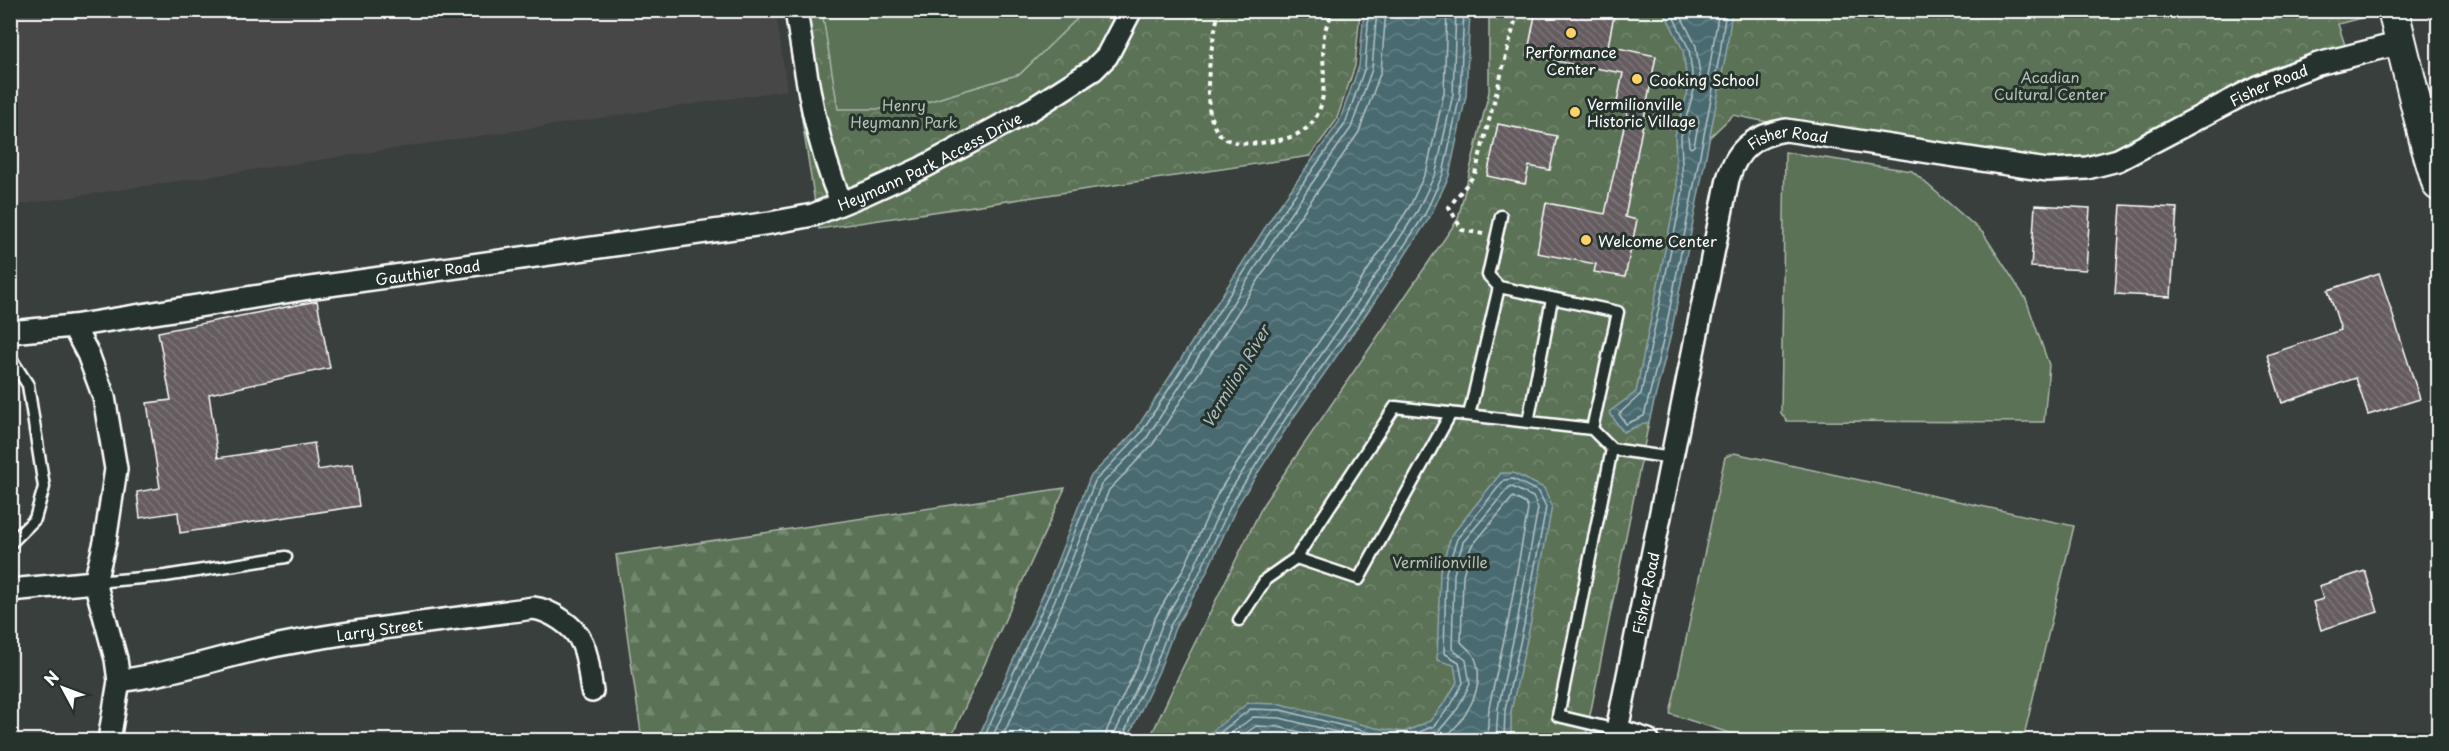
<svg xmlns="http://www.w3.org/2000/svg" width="2449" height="751" font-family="'Playpen Sans',sans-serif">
  <defs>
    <pattern id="forest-firs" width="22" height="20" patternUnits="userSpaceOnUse" patternTransform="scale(1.5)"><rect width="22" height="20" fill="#5b7257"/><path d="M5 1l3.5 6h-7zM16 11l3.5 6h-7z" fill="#748770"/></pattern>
    <pattern id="park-crowns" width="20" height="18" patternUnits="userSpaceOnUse" patternTransform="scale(1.5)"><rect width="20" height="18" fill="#5b7257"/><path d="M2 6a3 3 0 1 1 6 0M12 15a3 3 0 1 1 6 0" fill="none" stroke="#748770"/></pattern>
    <pattern id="water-waves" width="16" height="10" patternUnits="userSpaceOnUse" patternTransform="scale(1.5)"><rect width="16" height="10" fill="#496b70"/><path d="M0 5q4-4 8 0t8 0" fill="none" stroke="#648185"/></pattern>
    <pattern id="building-back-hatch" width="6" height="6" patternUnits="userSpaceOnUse" patternTransform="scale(1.5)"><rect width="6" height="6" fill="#655b60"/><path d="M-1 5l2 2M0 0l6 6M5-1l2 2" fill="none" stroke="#7c7478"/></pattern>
  </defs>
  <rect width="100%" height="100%" fill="#393f3c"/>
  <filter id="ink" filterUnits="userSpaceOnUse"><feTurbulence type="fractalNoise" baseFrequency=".0167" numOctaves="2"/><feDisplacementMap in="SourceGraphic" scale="12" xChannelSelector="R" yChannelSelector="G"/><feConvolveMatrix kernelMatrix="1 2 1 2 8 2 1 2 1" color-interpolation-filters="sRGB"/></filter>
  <g filter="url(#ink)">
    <path fill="#464747" d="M 11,10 L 776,11 L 787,90 L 11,206 Z"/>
    <path fill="url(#forest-firs)" stroke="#adb8ab" stroke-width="1.5" d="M 1065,488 L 950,740 L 642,740 L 616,555 Z"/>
    <path fill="url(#park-crowns)" stroke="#adb8ab" stroke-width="1.5" d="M 785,11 L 1360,11 L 1355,66 L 1336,121 L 1310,156 L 819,229 Z
      M 1489,11 L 2359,11 L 2361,18 L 2338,24 L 2347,51 L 2139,144 L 2087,158 L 2047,161 L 1797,128 L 1733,115 L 1710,137 L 1660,275 L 1649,422 L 1585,740 L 1149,740 L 1179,675 L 1264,503 L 1458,219 L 1489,92 Z"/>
    <path fill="#5b7257" stroke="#adb8ab" stroke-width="1.5" d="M 822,11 L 822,10 L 1085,11 L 1020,74 L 904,109 L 838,109 Z
      M 1785,152 L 1912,171 L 1983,233 L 2026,299 L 2049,365 L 2044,422 L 1787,421 L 1781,413 Z
      M 1734,453 L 2074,526 L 2023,740 L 1751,740 L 1670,714 L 1725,457 Z"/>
    <path fill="url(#water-waves)" stroke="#92a6a9" stroke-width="1.5" d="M 1364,11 L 1470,11 L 1466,96 L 1449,176 L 1430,217 L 1371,307 L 1291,421 L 1238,504 L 1203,580 L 1175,628 L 1159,671 L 1127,740 L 977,740 L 1051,577 L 1090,477 L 1135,431 L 1275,212 L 1339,122 L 1359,66 Z
      M 1664,11 L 1732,11 L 1726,54 L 1671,334 L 1649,422 L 1623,432 L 1609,412 L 1636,392 L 1677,191 L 1675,135 L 1688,91 L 1683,50 Z
      M 1501,473 L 1513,473 L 1544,488 L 1552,506 L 1530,626 L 1511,711 L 1511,740 L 1204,740 L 1210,733 L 1248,703 L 1281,704 L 1376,728 L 1404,732 L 1430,721 L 1446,701 L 1457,682 L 1454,665 L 1437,660 L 1440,571 L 1451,536 Z"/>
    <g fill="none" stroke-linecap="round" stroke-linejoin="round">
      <path stroke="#b6c4c6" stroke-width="1.5" d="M 1670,10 L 1689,49 L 1694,90 L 1681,136 L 1683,191 L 1641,394 L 1619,414 L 1626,424 L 1644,416 L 1665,333 L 1720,53 L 1726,10
        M 1678,10 L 1696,46 L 1701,83 L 1704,86 L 1707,83 L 1719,10
        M 1697,117 L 1699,121 L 1694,146 L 1691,148 L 1689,146 L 1688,136 L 1694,119 Z
        M 983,740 L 1056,579 L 1095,481 L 1140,434 L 1280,216 L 1345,124 L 1365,67 L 1369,10
        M 991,740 L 1063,582 L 1101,485 L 1146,439 L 1286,220 L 1351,128 L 1372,69 L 1377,10
        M 1001,740 L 1071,585 L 1109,490 L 1153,444 L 1294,225 L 1359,132 L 1381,71 L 1386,10
        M 1105,740 L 1107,730 L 1139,662 L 1155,618 L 1183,570 L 1218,493 L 1272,409 L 1352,294 L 1410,206 L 1427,169 L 1444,93 L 1447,10
        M 1114,740 L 1115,733 L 1147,666 L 1163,622 L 1191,574 L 1226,497 L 1280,414 L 1360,299 L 1418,210 L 1436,172 L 1453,94 L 1456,10
        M 1122,740 L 1136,703 L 1154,669 L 1170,626 L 1197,578 L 1233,501 L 1286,418 L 1366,304 L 1425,214 L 1443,174 L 1460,95 L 1464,10
        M 1211,740 L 1250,709 L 1281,710 L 1375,734 L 1405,738 L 1434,726 L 1451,705 L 1463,683 L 1459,662 L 1444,653 L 1446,572 L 1457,539 L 1504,480 L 1513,479 L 1539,492 L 1546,507 L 1524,625 L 1505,710 L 1504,740
        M 1222,740 L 1253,717 L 1280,718 L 1369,740
        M 1236,740 L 1256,726 L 1278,727 L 1335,740
        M 1420,740 L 1439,731 L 1458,708 L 1470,684 L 1466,660 L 1452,649 L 1454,574 L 1463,542 L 1510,486 L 1533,497 L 1538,508 L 1517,623 L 1498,708 L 1496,740
        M 1441,740 C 1465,723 1488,685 1474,656 C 1471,650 1465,647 1461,642 L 1463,575 L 1471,547 L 1513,497 L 1526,504 L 1528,509 L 1508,622 L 1489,707 L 1487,740"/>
    </g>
    <path fill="url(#building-back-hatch)" stroke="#fff" stroke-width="1.5" d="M 1536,10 L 1615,10 L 1608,46 L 1656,56 L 1625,217 L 1637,220 L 1625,277 L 1594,272 L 1596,264 L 1537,253 L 1546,203 L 1605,214 L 1629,104 L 1617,102 L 1623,73 L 1527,56 Z
      M 1498,124 L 1557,136 L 1550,170 L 1529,166 L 1525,184 L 1487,176 Z
      M 2035,205 L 2090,208 L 2086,270 L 2031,267 Z
      M 2121,205 L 2177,208 L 2171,297 L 2115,294 Z
      M 2379,273 L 2420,399 L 2368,415 L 2356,378 L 2282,403 L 2267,355 L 2341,330 L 2328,290 Z
      M 317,301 L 330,368 L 209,394 L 218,458 L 314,443 L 318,470 L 353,464 L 359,506 L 180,533 L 178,512 L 140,518 L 137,492 L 160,488 L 147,403 L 171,400 L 158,332 Z
      M 2365,571 L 2378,612 L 2321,630 L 2313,602 L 2323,599 L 2319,586 Z"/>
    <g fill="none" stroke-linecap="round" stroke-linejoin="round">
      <g stroke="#fff" stroke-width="15">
        <path id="lane" d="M 1499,287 L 1488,275 L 1501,216
          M 10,357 L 28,385 L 44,487 L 35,519 L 10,544
          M 1451,413 L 1359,579 L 1296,558 L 1395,407 L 1592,429 L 1612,449 L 1672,458
          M 1469,415 L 1499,287 L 1618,312 L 1592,429
          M 1528,422 L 1552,299
          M 1612,449 L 1558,716 L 1617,730
          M 95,582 L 165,576 L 286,557
          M 1239,620 L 1266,579 L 1296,558"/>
      </g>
      <g stroke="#fff" stroke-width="26">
        <g id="street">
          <path d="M 796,10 C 806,75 815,141 841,202"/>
          <path d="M 73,326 L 88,354 L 104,397 L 116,469 L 105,542 L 95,582 L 116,659 L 119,681 L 109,740"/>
          <path id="s1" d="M 10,332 L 73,326 L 316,287 L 770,223 L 813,215 L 867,193 L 922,168 L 1032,109 L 1093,70 L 1107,56 L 1131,10"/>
          <path d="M 10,590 L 95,582"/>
          <path id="s2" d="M 119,681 C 175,674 228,654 284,644 C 366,628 450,620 533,608 C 550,610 575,626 582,643 C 589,657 589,676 592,691"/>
          <path d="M 1617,730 L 1648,740"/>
          <path id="s3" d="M 1615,740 L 1728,179 C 1737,148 1755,135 1786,130 L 2047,170 L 2087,168 L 2118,160 L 2257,87 L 2318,64 L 2401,43"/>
        </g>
      </g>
      <g stroke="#fff" stroke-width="34">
        <path id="secondary" d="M 2393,10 L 2426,145 L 2438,185"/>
      </g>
      <path stroke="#fff" stroke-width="4" stroke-dasharray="4.5 4.5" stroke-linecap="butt" d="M 1219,10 C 1213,39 1195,118 1224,138 C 1234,144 1248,144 1260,143 C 1277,141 1298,138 1310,125 C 1332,101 1320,65 1324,36 C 1325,27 1330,18 1334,10
        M 1483,234 L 1462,230 L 1449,207 L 1475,174 L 1518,10"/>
      <use href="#lane" stroke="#26332d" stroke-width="10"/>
      <use href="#street" stroke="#26332d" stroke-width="21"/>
      <use href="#secondary" stroke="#26332d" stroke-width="30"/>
    </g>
  </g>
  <g fill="#ffd166" stroke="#26332d" stroke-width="2">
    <circle cx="1571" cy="33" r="6"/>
    <circle cx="1637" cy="79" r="6"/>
    <circle cx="1575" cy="112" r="6"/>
    <circle cx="1586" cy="240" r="6"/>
  </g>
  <g text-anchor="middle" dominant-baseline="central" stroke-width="6" stroke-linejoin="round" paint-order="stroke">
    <g font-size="15" fill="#fff" stroke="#26332d" text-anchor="start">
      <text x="1571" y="51" text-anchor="middle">Performance<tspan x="1571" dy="17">Center</tspan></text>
      <text x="1649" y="79">Cooking School</text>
      <text x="1587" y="103">Vermilionville<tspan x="1587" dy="17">Historic Village</tspan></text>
      <text x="1598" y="240">Welcome Center</text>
    </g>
    <g font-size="15" fill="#b5c0b3" stroke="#26332d">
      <text x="2050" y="76">Acadian<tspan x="2050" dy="17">Cultural Center</tspan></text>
      <text x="904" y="104">Henry<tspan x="904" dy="17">Heymann Park</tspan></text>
      <text x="1440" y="561">Vermilionville</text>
    </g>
    <g font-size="15" fill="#fff" stroke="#26332d">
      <text stroke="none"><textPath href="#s3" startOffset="1158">Fisher Road</textPath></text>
      <text stroke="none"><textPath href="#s3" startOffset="654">Fisher Road</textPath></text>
      <text stroke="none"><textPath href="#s1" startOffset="940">Heymann Park Access Drive</textPath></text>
      <text stroke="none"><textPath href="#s1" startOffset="422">Gauthier Road</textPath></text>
      <text stroke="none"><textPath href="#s3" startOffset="150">Fisher Road</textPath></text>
      <text stroke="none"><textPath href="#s2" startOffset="266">Larry Street</textPath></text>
    </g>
    <g font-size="16" font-style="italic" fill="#adbcbf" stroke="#26332d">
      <text transform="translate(1235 376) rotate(-59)">Vermilion River</text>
    </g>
  </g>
  <rect width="2449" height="751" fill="none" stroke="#26332d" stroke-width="36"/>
  <rect x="18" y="18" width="2413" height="715" fill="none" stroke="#fff" stroke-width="2" filter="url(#ink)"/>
  <g transform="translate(63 688) rotate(311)" stroke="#26332d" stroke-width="4.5" paint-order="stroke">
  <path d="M0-4.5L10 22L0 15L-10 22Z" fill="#ffffff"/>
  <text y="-9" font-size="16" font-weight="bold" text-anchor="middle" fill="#ffffff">N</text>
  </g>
</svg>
